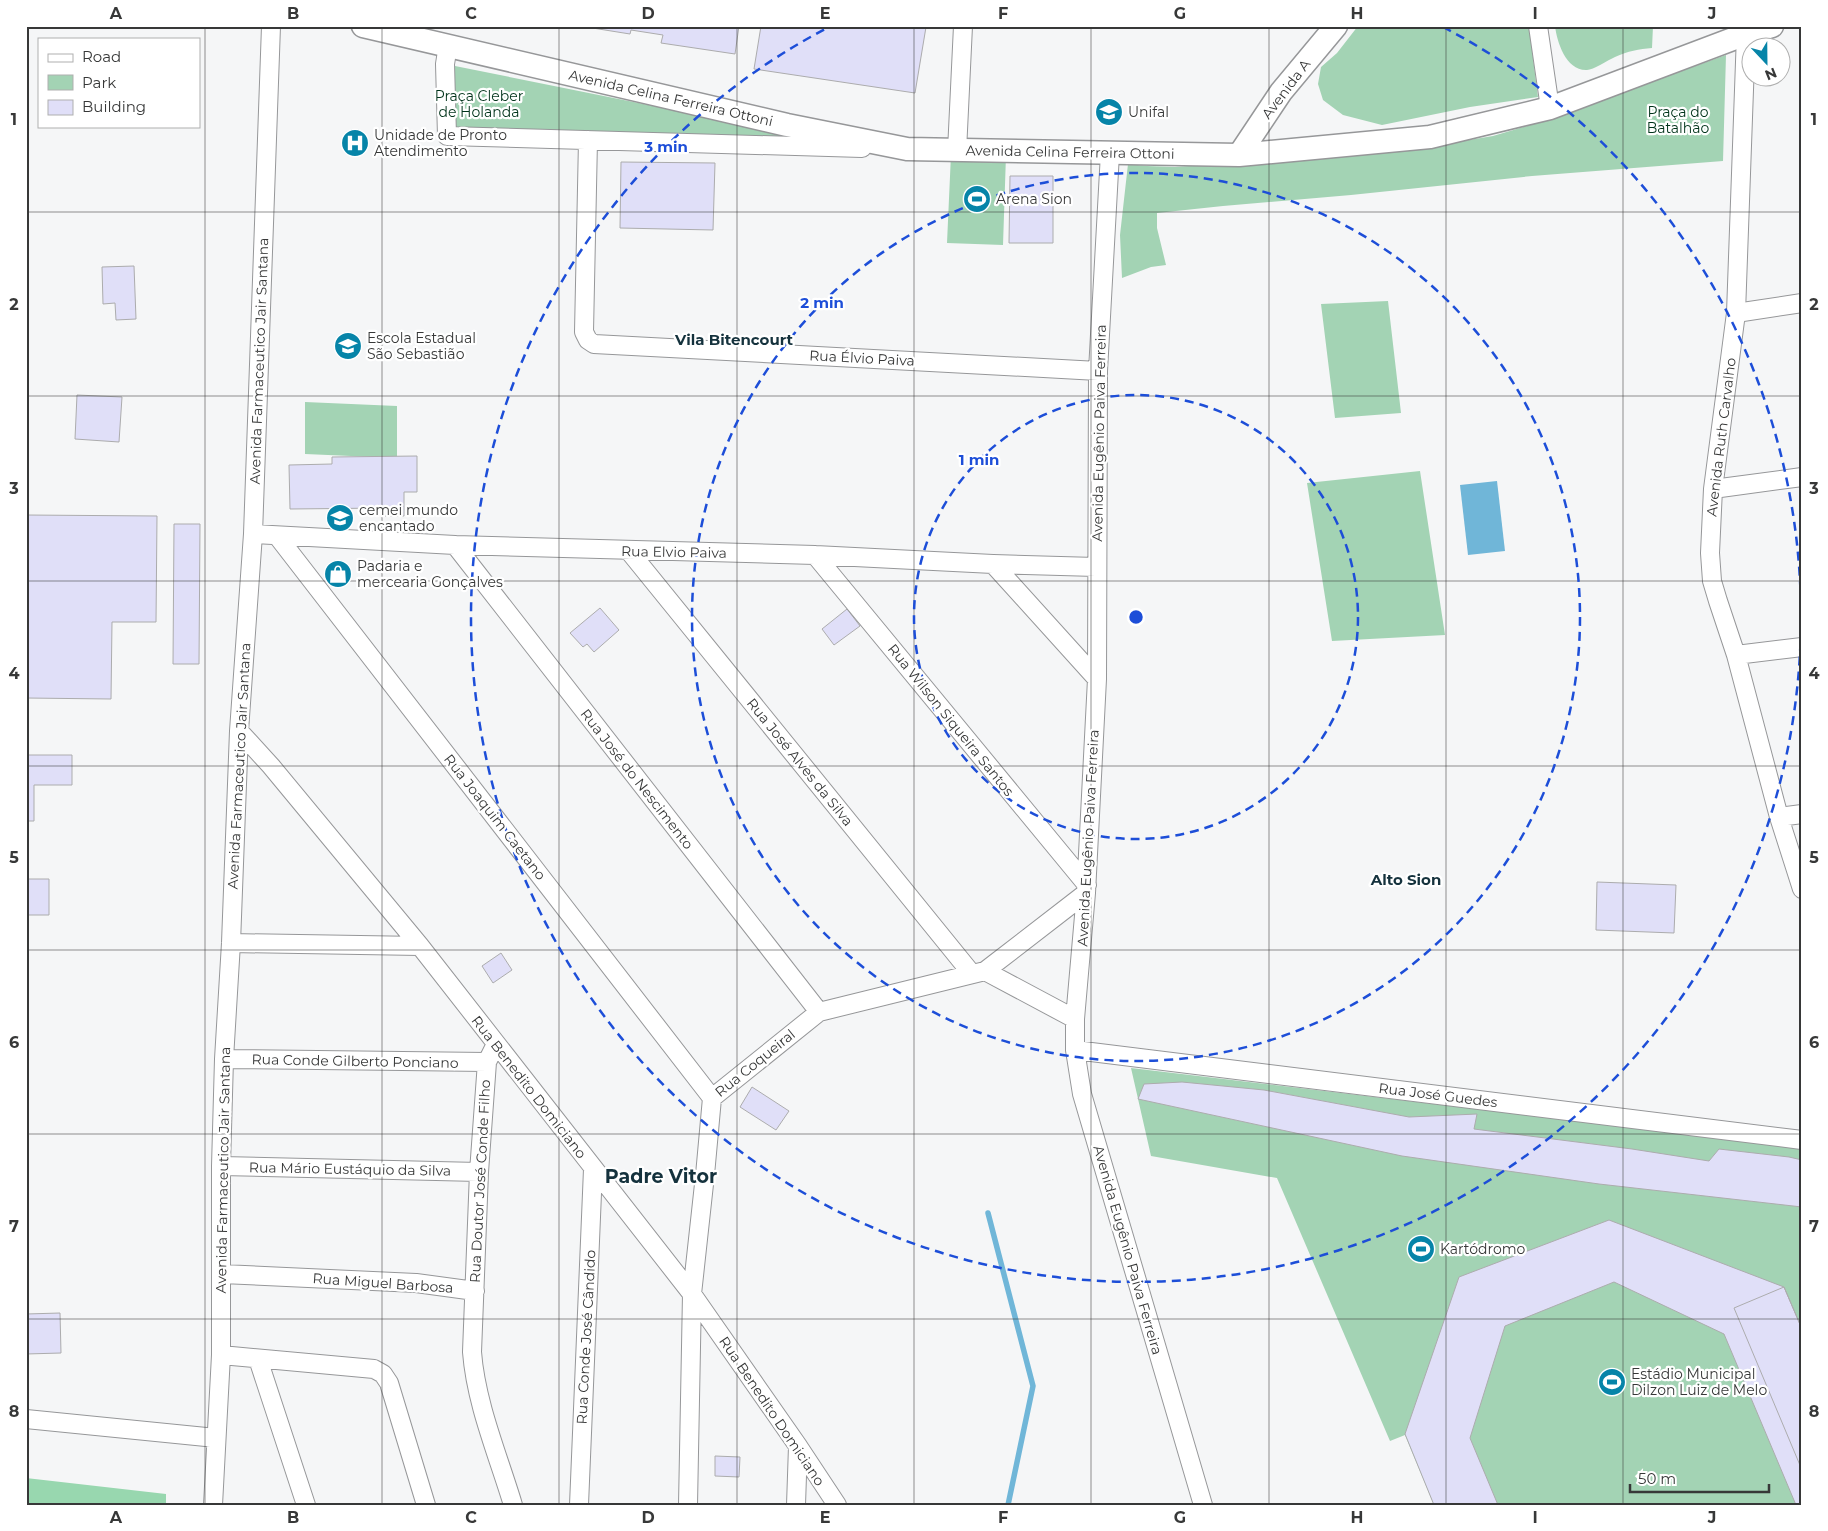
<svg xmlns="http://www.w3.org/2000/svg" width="1828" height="1531" font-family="Montserrat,sans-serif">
  <rect width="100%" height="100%" fill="#f5f6f7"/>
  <path fill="#a3d3b4" d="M 1358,26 L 1529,26 L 1538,97 L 1470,107 L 1382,125 L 1343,115 L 1323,100 L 1318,84 L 1321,67 L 1337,53 Z
    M 1555,26 L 1653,26 L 1652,48 C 1639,49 1628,51 1615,57 C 1608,60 1593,70 1587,70 C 1566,71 1557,42 1555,26 Z
    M 1726,55 L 1723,161 L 1532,176 L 1351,195 L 1223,206 L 1157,213 L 1157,228 L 1166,265 L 1151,267 L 1122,278 L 1120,235 L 1128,164 L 1147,166 L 1175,167 L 1408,150 L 1493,136 L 1534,124 Z
    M 445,64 L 857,147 L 446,136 Z
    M 951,154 L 1006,155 L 1003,245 L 947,243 Z
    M 1388,301 L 1401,413 L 1335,418 L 1321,304 Z
    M 305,402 L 397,406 L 397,458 L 305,454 Z
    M 1420,471 L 1445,635 L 1332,641 L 1307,483 Z
    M 1131,1068 L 1802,1148 L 1802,1505 L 1434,1505 L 1405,1435 L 1390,1441 L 1277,1178 L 1151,1156 Z"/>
  <path fill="#98d7af" d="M 26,1478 L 166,1494 L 166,1505 L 26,1505 Z"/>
  <path fill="#70b6d8" d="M 1497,481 L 1505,551 L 1468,555 L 1460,485 Z"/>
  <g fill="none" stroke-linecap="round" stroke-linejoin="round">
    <path stroke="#70b6d8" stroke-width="5.5" d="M 988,1213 L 1033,1386 L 1008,1505"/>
  </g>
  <path fill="#e0dff8" stroke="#acacad" d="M 580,26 L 739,26 L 735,54 L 661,43 L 663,35 L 631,30 L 630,34 Z
    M 761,26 L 926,27 L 915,93 L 754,69 Z
    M 621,162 L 715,163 L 713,230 L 620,228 Z
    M 1010,176 L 1053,176 L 1053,243 L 1009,243 Z
    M 134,266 L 136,319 L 116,320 L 115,303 L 103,304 L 102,267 Z
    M 77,395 L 122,397 L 119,442 L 75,439 Z
    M 417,456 L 417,492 L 404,492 L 404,516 L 385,516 L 385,508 L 290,509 L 289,465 L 332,464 L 332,457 Z
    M 26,515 L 157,516 L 156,622 L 112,622 L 111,699 L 26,698 Z
    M 174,524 L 200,524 L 199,664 L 173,664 Z
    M 600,608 L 619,630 L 594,652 L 587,644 L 583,647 L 570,633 Z
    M 847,609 L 860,626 L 834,645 L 822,629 Z
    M 26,755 L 72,755 L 72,785 L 34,785 L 34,821 L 26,821 Z
    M 26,879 L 49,879 L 49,915 L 26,915 Z
    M 1597,882 L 1676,885 L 1674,933 L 1596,930 Z
    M 501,953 L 512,970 L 493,983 L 482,966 Z
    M 1182,1082 L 1264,1090 L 1409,1117 L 1477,1114 L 1474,1129 L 1632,1149 L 1709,1161 L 1719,1149 L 1789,1157 L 1802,1160 L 1802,1207 L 1599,1184 L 1402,1156 L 1138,1099 L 1144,1084 Z
    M 752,1087 L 789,1111 L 776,1130 L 740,1107 Z
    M 1609,1220 L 1784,1287 L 1802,1329 L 1802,1505 L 1796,1505 L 1724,1334 L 1614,1282 L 1505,1326 L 1470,1438 L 1498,1505 L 1434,1505 L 1405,1434 L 1459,1277 Z
    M 1784,1287 L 1802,1329 L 1802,1470 L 1734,1308 Z
    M 60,1313 L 61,1353 L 26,1354 L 26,1314 Z
    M 715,1456 L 740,1457 L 739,1477 L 715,1476 Z"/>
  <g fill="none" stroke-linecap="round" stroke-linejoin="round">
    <g stroke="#969799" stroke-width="20">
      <path id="minor" d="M 1538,26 L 1550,108
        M 1746,34 L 1736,313 L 1713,489 L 1710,553 L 1712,581 L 1718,601 L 1736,655 L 1779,817 L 1802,889
        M 448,45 L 445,64 L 447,136 L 862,148
        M 588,140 L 584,332 L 588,340 L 594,344 L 1098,371
        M 957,151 L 963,26
        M 1110,153 L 1098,371 L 1097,679 L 1086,893 L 1075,1019 L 1075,1050 L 1082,1094 L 1203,1505
        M 1736,313 L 1802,303
        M 1713,489 L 1802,477
        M 253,534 L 455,545 L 815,555 L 993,564 L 1096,567
        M 278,537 L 712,1098
        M 455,545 L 819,1012
        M 629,551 L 972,974
        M 815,555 L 1087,885
        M 993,564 L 1097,679
        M 1736,655 L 1802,647
        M 239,731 L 271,766 L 420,946 L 692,1294 L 798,1446 L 837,1505
        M 1779,817 L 1802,814
        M 231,943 L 420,946
        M 985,971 L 1075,1019
        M 496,1044 L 487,1062 L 479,1172 L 472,1352 C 476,1404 498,1455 513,1505
        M 1075,1050 L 1802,1140
        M 224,1059 L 487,1062
        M 221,1166 L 479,1172
        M 222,1274 L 416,1283 L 475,1291
        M 221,1355 L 374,1369 L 383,1374 L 389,1383 L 426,1505
        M 258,1359 L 306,1505
        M 26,1419 L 216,1438
        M 213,1505 L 221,1355 L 221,1166 L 224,1059 L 231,943 L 239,731 L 253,534 L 271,26
        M 579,1505 L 593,1169
        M 688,1505 L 692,1294 L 705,1175 L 712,1098 L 819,1012 L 985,971 L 1086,893
        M 796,1505 L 798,1446"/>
    </g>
    <g stroke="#969799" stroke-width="25">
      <path id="tertiary" d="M 363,26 L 787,125 L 907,149 L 1239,155 L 1430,137 L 1550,108 L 1746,34 L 1772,26
        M 1239,155 L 1281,92 L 1336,26"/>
    </g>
    <use href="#minor" stroke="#fff" stroke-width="18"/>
    <use href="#tertiary" stroke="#fff" stroke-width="22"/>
  </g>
  <path fill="none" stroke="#373838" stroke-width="1" stroke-opacity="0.55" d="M 205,26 L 205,1505M 382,26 L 382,1505M 559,26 L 559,1505M 737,26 L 737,1505M 914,26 L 914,1505M 1091,26 L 1091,1505M 1269,26 L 1269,1505M 1446,26 L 1446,1505M 1623,26 L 1623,1505M 26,212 L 1802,212M 26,396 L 1802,396M 26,581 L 1802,581M 26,766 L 1802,766M 26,950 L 1802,950M 26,1134 L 1802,1134M 26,1319 L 1802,1319"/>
  <g fill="none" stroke="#1d4ed8" stroke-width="2.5" stroke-dasharray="9 6">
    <circle cx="1136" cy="617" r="222"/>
    <circle cx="1136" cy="617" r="444"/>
    <path d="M1443 27A665 665 0 1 1 829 27"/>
  </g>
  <defs>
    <g id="school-disc" transform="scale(1.4375)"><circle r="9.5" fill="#0684a8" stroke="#fff"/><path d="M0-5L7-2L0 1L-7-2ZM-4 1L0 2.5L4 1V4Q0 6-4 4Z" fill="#fff"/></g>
    <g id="hospital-disc" transform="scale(1.4375)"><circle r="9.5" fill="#0684a8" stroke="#fff"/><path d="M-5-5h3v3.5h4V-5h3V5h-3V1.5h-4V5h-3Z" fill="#fff"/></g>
    <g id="stadium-disc" transform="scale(1.4375)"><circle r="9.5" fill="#0684a8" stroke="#fff"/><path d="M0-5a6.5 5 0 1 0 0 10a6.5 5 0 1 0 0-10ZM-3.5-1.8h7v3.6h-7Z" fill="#fff"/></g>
    <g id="shop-disc" transform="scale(1.4375)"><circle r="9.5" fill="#0684a8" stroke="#fff"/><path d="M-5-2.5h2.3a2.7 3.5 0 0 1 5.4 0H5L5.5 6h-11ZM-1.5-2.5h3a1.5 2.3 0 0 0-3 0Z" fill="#fff"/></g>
  </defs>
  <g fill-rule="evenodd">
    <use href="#school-disc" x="1109" y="112"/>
    <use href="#hospital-disc" x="355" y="143"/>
    <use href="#stadium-disc" x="977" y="199"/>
    <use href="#school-disc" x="348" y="346"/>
    <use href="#school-disc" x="340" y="518"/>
    <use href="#shop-disc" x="338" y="574"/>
    <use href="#stadium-disc" x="1421" y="1249"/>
    <use href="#stadium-disc" x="1612" y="1382"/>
  </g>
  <g text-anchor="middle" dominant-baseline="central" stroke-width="4.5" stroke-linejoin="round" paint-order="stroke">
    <g font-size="14" fill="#373838" stroke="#fff">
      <text transform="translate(1286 89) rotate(-53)">Avenida A</text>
      <text transform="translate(671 98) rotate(13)">Avenida Celina Ferreira Ottoni</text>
      <text transform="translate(1070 152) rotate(1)">Avenida Celina Ferreira Ottoni</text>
      <text transform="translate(862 358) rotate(3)">Rua Élvio Paiva</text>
      <text transform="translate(259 361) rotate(-88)">Avenida Farmaceutico Jair Santana</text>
      <text transform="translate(1099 433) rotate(-89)">Avenida Eugênio Paiva Ferreira</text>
      <text transform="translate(1721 437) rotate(-83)">Avenida Ruth Carvalho</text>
      <text transform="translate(674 552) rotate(1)">Rua Elvio Paiva</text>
      <text transform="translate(951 720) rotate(51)">Rua Wilson Siqueira Santos</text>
      <text transform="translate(800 762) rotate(51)">Rua José Alves da Silva</text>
      <text transform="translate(239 766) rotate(-87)">Avenida Farmaceutico Jair Santana</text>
      <text transform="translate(637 779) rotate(52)">Rua José do Nescimento</text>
      <text transform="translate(495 817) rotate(52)">Rua Joaquim Caetano</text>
      <text transform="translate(1088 838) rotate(-87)">Avenida Eugênio Paiva Ferreira</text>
      <text transform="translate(355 1061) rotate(1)">Rua Conde Gilberto Ponciano</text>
      <text transform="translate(755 1063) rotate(-39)">Rua Coqueiral</text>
      <text transform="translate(529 1087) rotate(52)">Rua Benedito Domiciano</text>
      <text transform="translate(1438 1095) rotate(7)">Rua José Guedes</text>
      <text transform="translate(350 1169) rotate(1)">Rua Mário Eustáquio da Silva</text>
      <text transform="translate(223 1170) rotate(-89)">Avenida Farmaceutico Jair Santana</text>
      <text transform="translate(480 1181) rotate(-87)">Rua Doutor José Conde Filho</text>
      <text transform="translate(1128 1250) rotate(74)">Avenida Eugênio Paiva Ferreira</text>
      <text transform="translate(383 1283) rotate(4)">Rua Miguel Barbosa</text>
      <text transform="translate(586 1337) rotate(-87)">Rua Conde José Cândido</text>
      <text transform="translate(772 1411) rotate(56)">Rua Benedito Domiciano</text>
    </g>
    <g font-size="14" fill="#00331a" stroke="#fff">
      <text x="479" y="96">Praça Cleber<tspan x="479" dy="16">de Holanda</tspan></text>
      <text x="1678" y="112">Praça do<tspan x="1678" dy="16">Batalhão</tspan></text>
    </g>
    <g font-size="14" fill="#373838" stroke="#fff" text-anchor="start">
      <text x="1128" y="112">Unifal</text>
      <text x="374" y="135">Unidade de Pronto<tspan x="374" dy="16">Atendimento</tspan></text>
      <text x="996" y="199">Arena Sion</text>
      <text x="367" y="338">Escola Estadual<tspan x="367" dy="16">São Sebastião</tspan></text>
      <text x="359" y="510">cemei mundo<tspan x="359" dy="16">encantado</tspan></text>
      <text x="357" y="566">Padaria e<tspan x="357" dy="16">mercearia Gonçalves</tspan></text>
      <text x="1440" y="1249">Kartódromo</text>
      <text x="1631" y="1374">Estádio Municipal<tspan x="1631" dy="16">Dilzon Luiz de Melo</tspan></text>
    </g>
    <g font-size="15" font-weight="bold" fill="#15323d" stroke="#fff">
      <text x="734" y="339">Vila Bitencourt</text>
      <text x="1406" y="879">Alto Sion</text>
    </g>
    <g font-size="19" font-weight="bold" fill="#15323d" stroke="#fff">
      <text x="661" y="1176">Padre Vitor</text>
    </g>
  </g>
  <circle cx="1136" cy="617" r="8" fill="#1d4ed8" stroke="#fff" stroke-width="2.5"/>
  <g font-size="15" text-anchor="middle" font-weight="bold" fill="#1d4ed8" stroke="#fff" stroke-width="4.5" stroke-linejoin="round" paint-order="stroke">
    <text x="666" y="152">3 min</text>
    <text x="822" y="308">2 min</text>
    <text x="979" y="465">1 min</text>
  </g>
  <rect width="1828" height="1531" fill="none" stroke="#ffffff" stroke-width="55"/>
  <rect x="38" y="38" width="162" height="90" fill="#ffffff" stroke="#afafaf"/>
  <rect x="48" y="54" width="25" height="8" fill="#ffffff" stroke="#afafaf"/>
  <text x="82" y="62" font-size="15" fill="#373838">Road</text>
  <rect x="48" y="75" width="25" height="15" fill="#a3d3b4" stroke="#afafaf"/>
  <text x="82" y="88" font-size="15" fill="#373838">Park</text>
  <rect x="48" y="100" width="25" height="15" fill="#e0dff8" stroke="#afafaf"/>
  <text x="82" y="112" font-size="15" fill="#373838">Building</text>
  <g transform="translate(1766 62) rotate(158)"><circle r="24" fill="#ffffff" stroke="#afafaf"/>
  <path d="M0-4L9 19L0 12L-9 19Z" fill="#0684a8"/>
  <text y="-8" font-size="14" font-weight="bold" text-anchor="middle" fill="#373838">N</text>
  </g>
  <path d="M1630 1484v8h139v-8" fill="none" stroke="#373838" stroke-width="2.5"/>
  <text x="1638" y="1484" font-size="15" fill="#373838" stroke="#ffffff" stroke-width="4" paint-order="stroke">50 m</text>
  <rect x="28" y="28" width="1772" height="1476" fill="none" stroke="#373838" stroke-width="2"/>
  <g font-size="16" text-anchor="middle" font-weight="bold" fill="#373838">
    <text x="116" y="19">A</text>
    <text x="293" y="19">B</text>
    <text x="471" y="19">C</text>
    <text x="648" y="19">D</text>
    <text x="825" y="19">E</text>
    <text x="1003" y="19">F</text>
    <text x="1180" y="19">G</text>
    <text x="1357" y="19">H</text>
    <text x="1535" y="19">I</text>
    <text x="1712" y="19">J</text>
    <text x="14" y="125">1</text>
    <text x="1814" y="125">1</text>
    <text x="14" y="310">2</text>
    <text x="1814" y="310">2</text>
    <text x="14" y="494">3</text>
    <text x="1814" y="494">3</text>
    <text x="14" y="679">4</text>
    <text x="1814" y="679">4</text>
    <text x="14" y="863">5</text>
    <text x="1814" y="863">5</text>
    <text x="14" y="1048">6</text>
    <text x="1814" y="1048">6</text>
    <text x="14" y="1232">7</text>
    <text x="1814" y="1232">7</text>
    <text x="14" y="1417">8</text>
    <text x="1814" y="1417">8</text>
    <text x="116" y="1523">A</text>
    <text x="293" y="1523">B</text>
    <text x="471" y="1523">C</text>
    <text x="648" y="1523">D</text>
    <text x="825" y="1523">E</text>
    <text x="1003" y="1523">F</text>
    <text x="1180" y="1523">G</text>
    <text x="1357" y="1523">H</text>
    <text x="1535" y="1523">I</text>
    <text x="1712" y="1523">J</text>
  </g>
</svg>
